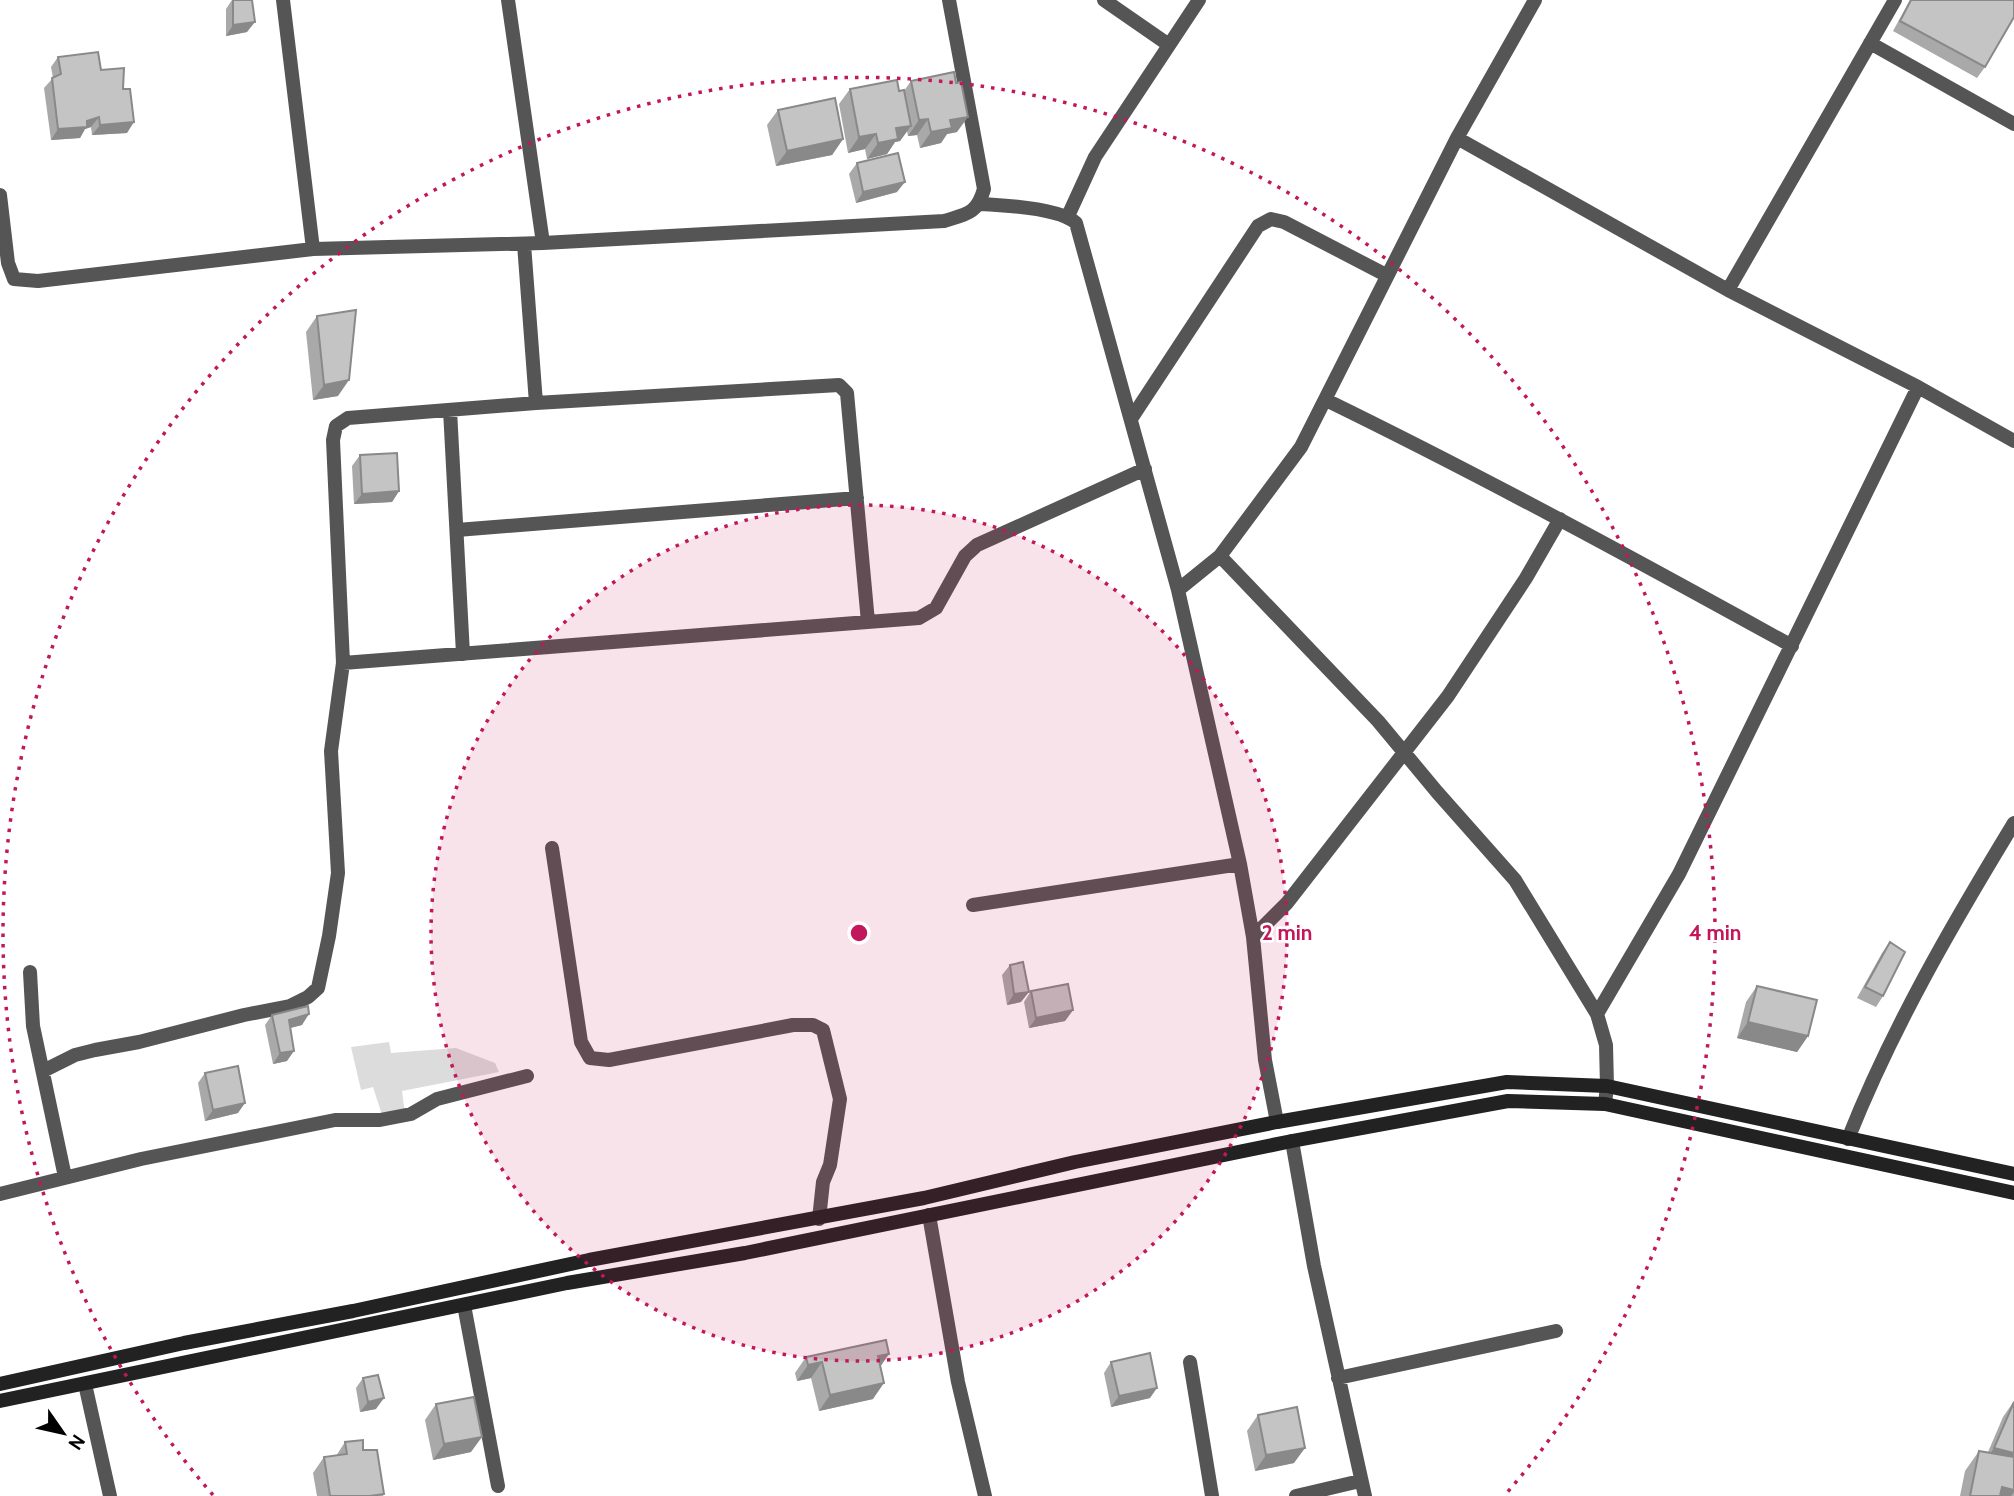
<svg xmlns="http://www.w3.org/2000/svg" width="2014" height="1496" font-family="Cabin,sans-serif">
  <rect width="100%" height="100%" fill="#fff"/>
  <path fill="#dcdcdc" d="M 389,1042 L 391,1053 L 456,1048 L 495,1063 L 499,1072 L 402,1091 L 405,1114 L 383,1118 L 373,1087 L 361,1090 L 351,1047 Z"/>
  <g fill="none" stroke-linecap="round" stroke-linejoin="round">
    <path stroke="#555" stroke-width="14" d="M 283,0 L 313,249
      M 508,0 L 543,243
      M 1104,0 L 1169,45
      M 1870,43 L 2014,124
      M 1457,138 L 1728,290 L 1918,387 L 2014,441
      M 0,195 L 8,263 L 14,279 L 38,281 L 313,249 L 543,243 L 944,221 C 967,214 977,214 984,189 L 949,0
      M 979,204 C 1003,205 1059,208 1076,223 L 1178,590 L 1240,864 L 1253,937 L 1265,1060 L 1277,1122
      M 1068,216 L 1095,157 L 1199,0
      M 524,244 L 536,403
      M 1728,290 L 1895,0
      M 1326,400 C 1484,477 1638,561 1792,646
      M 450,410 L 463,654
      M 1131,419 L 1258,226 L 1271,219 L 1284,222 L 1386,275
      M 457,530 L 857,498
      M 1220,556 L 1378,721 L 1437,792 L 1515,880 L 1597,1014 L 1606,1045 L 1607,1086 L 1605,1104
      M 1178,590 L 1220,556 L 1301,447 L 1457,138 L 1535,0
      M 343,663 L 919,618 L 936,608 L 965,556 L 977,545 L 1145,469
      M 552,848 L 581,1042 L 590,1058 L 609,1060 L 793,1025 L 813,1025 L 823,1030 L 840,1099 L 830,1165 L 823,1182 L 819,1219
      M 973,905 L 1240,864
      M 1253,937 L 1287,903 L 1448,696 L 1526,578 L 1560,519
      M 30,972 L 33,1026 L 65,1177
      M 1597,1014 L 1679,874 L 1918,387
      M 43,1071 L 75,1055 L 95,1050 L 139,1042 L 244,1015 L 290,1006 L 308,997 L 318,988 L 329,936 L 338,873 L 331,751 L 343,663 L 333,440 L 336,426 L 348,418 L 536,403 L 839,385 L 847,393 L 868,622
      M 1848,1139 C 1892,1028 1952,925 2014,823
      M 1292,1141 L 1314,1266 L 1365,1496
      M 0,1194 L 141,1159 L 335,1120 L 380,1120 L 411,1114 L 437,1099 L 527,1076
      M 929,1215 L 958,1382 L 985,1496
      M 464,1305 L 498,1486
      M 1190,1362 L 1212,1496
      M 1338,1378 L 1556,1331
      M 85,1384 L 110,1496
      M 1296,1496 L 1360,1481"/>
    <path stroke="#222" stroke-width="14" d="M 0,1384 L 184,1343 L 353,1311 L 589,1260 L 924,1198 L 1075,1162 L 1277,1122 L 1507,1082 L 1607,1086 L 2014,1174
      M 0,1401 L 567,1283 L 745,1253 L 1292,1141 L 1508,1101 L 1605,1104 L 2014,1193"/>
  </g>
  <path fill="#a9a9a9" d="M 232,0 L 252,0 L 247,32 L 226,36 L 226,9 Z
    M 1910,0 L 2014,0 L 1985,67 L 1977,78 L 1893,31 Z
    M 58,57 L 101,70 L 123,89 L 127,133 L 92,135 L 91,127 L 85,129 L 80,138 L 51,140 L 44,88 L 53,78 L 51,67 Z
    M 911,81 L 957,132 L 947,134 L 941,143 L 920,148 L 917,135 L 908,136 L 907,131 L 900,141 L 895,142 L 887,154 L 867,159 L 865,149 L 848,153 L 839,104 L 850,89 L 904,91 Z
    M 778,110 L 843,139 L 832,155 L 776,166 L 767,125 Z
    M 857,163 L 897,192 L 856,203 L 849,174 Z
    M 317,316 L 338,396 L 313,400 L 306,332 Z
    M 360,455 L 399,491 L 392,502 L 354,504 L 352,466 Z
    M 1890,942 L 1883,996 L 1876,1007 L 1857,998 L 1882,953 Z
    M 1010,965 L 1021,1002 L 1007,1005 L 1002,975 Z
    M 1757,986 L 1808,1036 L 1797,1052 L 1737,1038 L 1746,1002 Z
    M 1031,991 L 1073,1010 L 1065,1021 L 1029,1028 L 1024,1002 Z
    M 272,1015 L 302,1025 L 290,1028 L 287,1061 L 273,1064 L 265,1025 Z
    M 205,1073 L 238,1113 L 205,1121 L 198,1083 Z
    M 806,1357 L 880,1366 L 873,1399 L 819,1411 L 811,1378 L 797,1381 L 795,1373 Z
    M 1111,1362 L 1150,1398 L 1111,1407 L 1104,1373 Z
    M 363,1378 L 376,1409 L 360,1412 L 356,1388 Z
    M 2014,1401 L 2014,1496 L 1960,1496 L 1965,1471 L 1979,1451 L 1988,1452 L 2003,1417 Z
    M 436,1404 L 471,1452 L 433,1460 L 425,1420 Z
    M 1258,1415 L 1294,1463 L 1255,1471 L 1247,1431 Z
    M 345,1442 L 384,1494 L 383,1496 L 317,1496 L 313,1473 L 324,1457 L 336,1456 Z"/>
  <path fill="#898989" d="M 255,22 L 247,32 L 226,36 L 233,25 Z
    M 99,117 L 91,127 L 85,129 L 80,138 L 51,140 L 58,129 Z
    M 968,117 L 957,132 L 947,134 L 941,143 L 920,148 L 931,132 L 950,120 Z
    M 928,119 L 917,135 L 908,136 L 919,120 Z
    M 134,122 L 127,133 L 92,135 L 100,125 Z
    M 911,126 L 900,141 L 895,142 L 887,154 L 867,159 L 878,143 L 896,128 Z
    M 876,134 L 865,149 L 848,153 L 859,137 Z
    M 843,139 L 832,155 L 776,166 L 787,151 Z
    M 905,182 L 897,192 L 856,203 L 863,192 Z
    M 349,380 L 338,396 L 313,400 L 324,385 Z
    M 399,491 L 392,502 L 354,504 L 362,494 Z
    M 1029,992 L 1021,1002 L 1007,1005 L 1014,994 Z
    M 1073,1010 L 1065,1021 L 1029,1028 L 1036,1018 Z
    M 309,1014 L 302,1025 L 282,1030 L 289,1020 Z
    M 1748,1022 L 1808,1036 L 1797,1052 L 1737,1038 Z
    M 294,1051 L 287,1061 L 273,1064 L 280,1053 Z
    M 245,1103 L 238,1113 L 205,1121 L 213,1110 Z
    M 889,1354 L 878,1370 L 878,1356 Z
    M 822,1362 L 811,1378 L 797,1381 L 808,1365 Z
    M 884,1383 L 873,1399 L 819,1411 L 830,1395 Z
    M 1157,1388 L 1150,1398 L 1111,1407 L 1119,1396 Z
    M 384,1398 L 376,1409 L 360,1412 L 368,1402 Z
    M 482,1437 L 471,1452 L 433,1460 L 444,1444 Z
    M 1305,1448 L 1294,1463 L 1255,1471 L 1266,1455 Z
    M 1994,1448 L 2014,1453 L 2014,1471 L 1983,1464 Z
    M 2002,1487 L 2014,1490 L 2014,1492 L 2011,1496 L 1996,1496 Z"/>
  <path fill="#c4c4c4" stroke="#898989" stroke-width="2" d="M 233,0 L 252,0 L 255,22 L 233,25 Z
    M 1911,0 L 2014,0 L 2014,17 L 1985,67 L 1900,21 Z
    M 98,52 L 101,70 L 124,68 L 123,89 L 130,89 L 134,122 L 100,125 L 99,117 L 87,121 L 87,127 L 58,129 L 52,78 L 61,74 L 58,57 Z
    M 954,72 L 956,83 L 961,82 L 968,117 L 950,120 L 952,128 L 931,132 L 928,119 L 919,120 L 911,81 Z
    M 897,80 L 899,91 L 904,90 L 911,126 L 896,128 L 898,139 L 878,143 L 876,134 L 859,137 L 850,89 Z
    M 835,98 L 843,139 L 787,151 L 778,110 Z
    M 898,153 L 905,182 L 863,192 L 857,163 Z
    M 356,310 L 349,380 L 324,385 L 317,316 Z
    M 397,453 L 399,491 L 362,494 L 360,455 Z
    M 1890,942 L 1905,952 L 1883,996 L 1865,987 Z
    M 1023,962 L 1029,992 L 1014,994 L 1010,965 Z
    M 1068,984 L 1073,1010 L 1036,1018 L 1031,991 Z
    M 1757,986 L 1817,1000 L 1808,1036 L 1748,1022 Z
    M 308,1006 L 309,1014 L 289,1020 L 294,1051 L 280,1053 L 272,1015 Z
    M 238,1066 L 245,1103 L 213,1110 L 205,1073 Z
    M 886,1340 L 889,1354 L 878,1356 L 884,1383 L 830,1395 L 822,1362 L 808,1365 L 806,1357 Z
    M 1150,1353 L 1157,1388 L 1119,1396 L 1111,1362 Z
    M 378,1375 L 384,1398 L 368,1402 L 363,1378 Z
    M 474,1397 L 482,1437 L 444,1444 L 436,1404 Z
    M 2014,1402 L 2014,1453 L 1994,1448 Z
    M 1297,1407 L 1305,1448 L 1266,1455 L 1258,1415 Z
    M 363,1440 L 363,1450 L 377,1450 L 384,1494 L 370,1496 L 330,1496 L 324,1457 L 347,1454 L 345,1442 Z
    M 1979,1451 L 2014,1457 L 2014,1490 L 2002,1487 L 2000,1496 L 1970,1496 Z"/>
  <circle cx="859" cy="933" r="428" fill="#c2185b" fill-opacity=".12"/>
  <g fill="none" stroke="#c2185b" stroke-width="3.5" stroke-dasharray="3.5 7">
    <circle cx="859" cy="933" r="428"/>
    <path d="M213 1495A856 856 0 1 1 1505 1495"/>
  </g>
  <circle cx="859" cy="933" r="10" fill="#c2185b" stroke="#fff" stroke-width="3.5"/>
  <g font-size="21" text-anchor="middle" font-weight="bold" fill="#c2185b" stroke="#fff" stroke-width="5" stroke-linejoin="round" paint-order="stroke">
    <text x="1287" y="940">2 min</text>
    <text x="1715" y="940">4 min</text>
  </g>
  <g transform="translate(63 1433) rotate(124)" stroke="#ffffff" stroke-width="5" paint-order="stroke">
  <path d="M0-5L12 26L0 18L-12 26Z" fill="#000000"/>
  <text y="-10" font-size="19" font-weight="bold" text-anchor="middle" fill="#000000">N</text>
  </g>
</svg>
